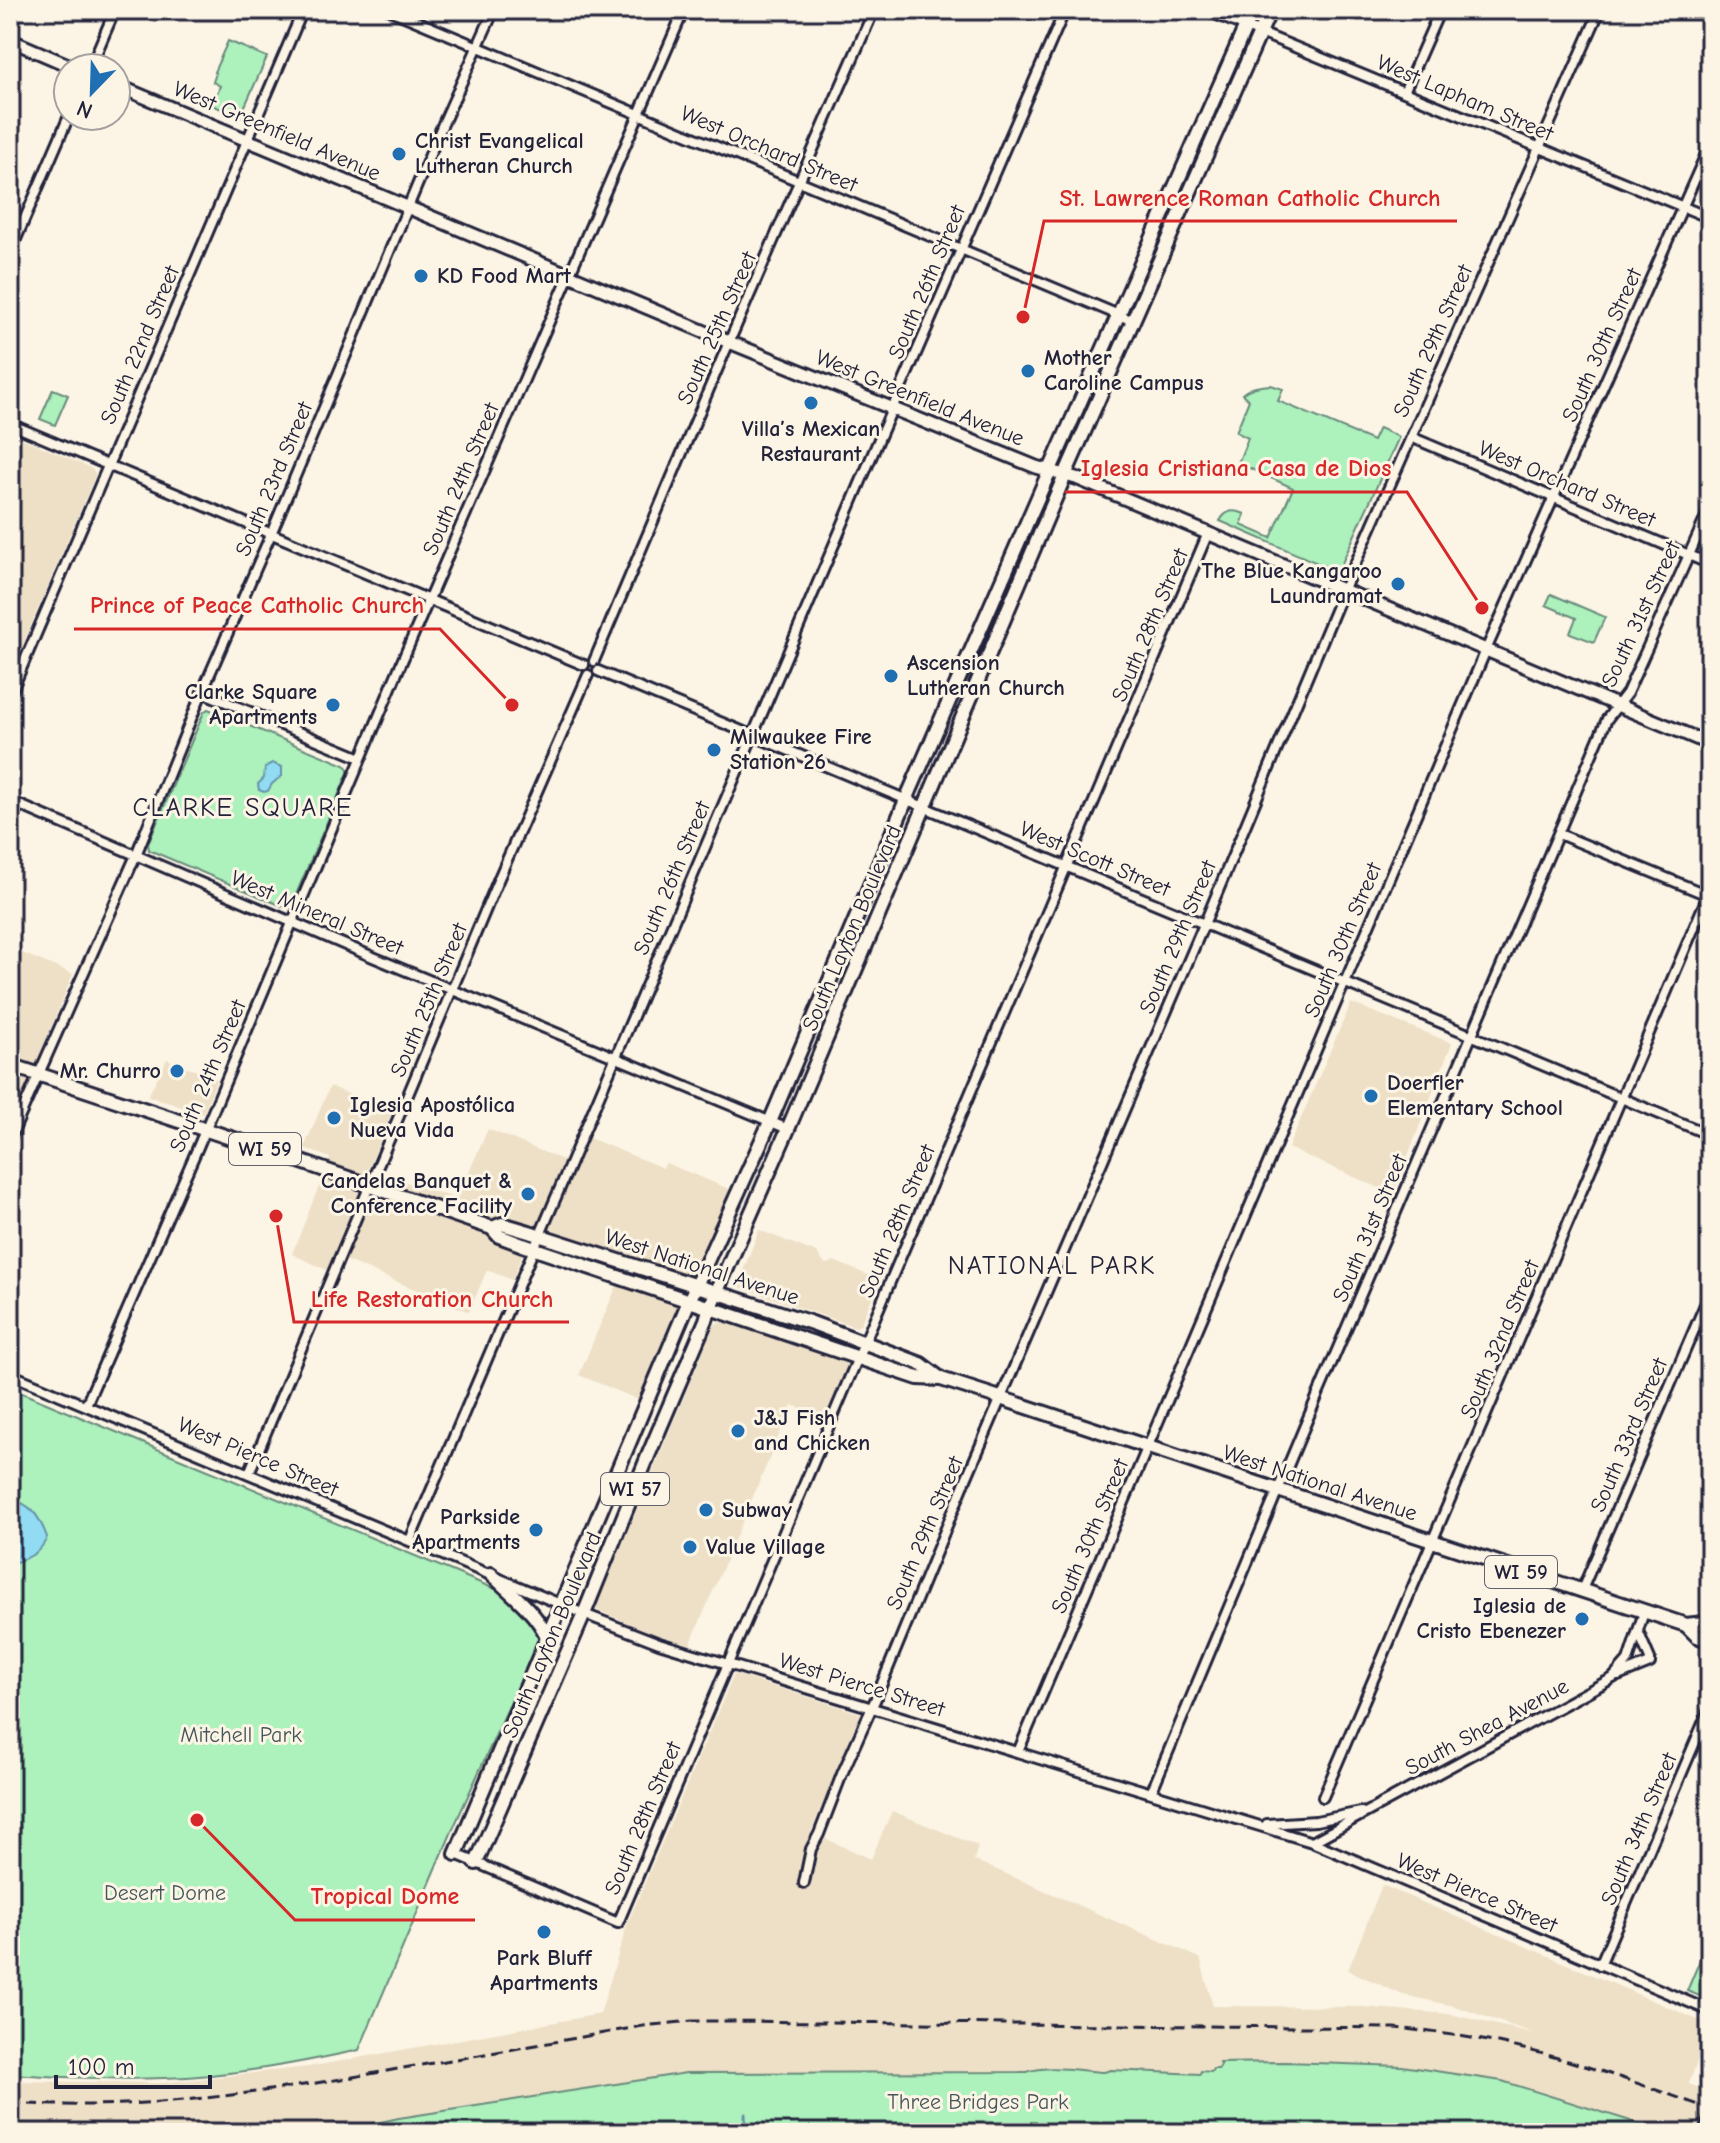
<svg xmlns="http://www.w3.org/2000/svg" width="1720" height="2143" font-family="'Comic Neue',sans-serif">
  <rect width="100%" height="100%" fill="#fcf5e5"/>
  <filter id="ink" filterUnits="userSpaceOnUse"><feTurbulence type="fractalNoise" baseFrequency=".0125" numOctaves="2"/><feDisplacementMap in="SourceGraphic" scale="16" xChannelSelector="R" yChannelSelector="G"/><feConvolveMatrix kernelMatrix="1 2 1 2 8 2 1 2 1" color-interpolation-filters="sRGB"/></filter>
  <g filter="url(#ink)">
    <path fill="#eee0c7" d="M 10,433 L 91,468 L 96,474 L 21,649 L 10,645 Z
      M 10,948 L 73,974 L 26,1088 L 10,1133 Z
      M 1351,1003 L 1452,1043 L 1393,1194 L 1288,1148 Z
      M 167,1059 L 217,1079 L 203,1114 L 148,1096 Z
      M 330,1086 L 392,1113 L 368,1169 L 457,1199 L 488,1129 L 570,1163 L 582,1135 L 663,1168 L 666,1163 L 734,1191 L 694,1278 L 535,1224 L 512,1280 L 487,1270 L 469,1312 L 340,1258 L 333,1273 L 292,1254 L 330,1158 L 304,1148 Z
      M 759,1230 L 817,1253 L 824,1263 L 828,1264 L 834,1261 L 880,1280 L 860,1325 L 856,1327 L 737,1286 Z
      M 620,1278 L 689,1301 L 646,1403 L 579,1375 Z
      M 722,1321 L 850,1363 L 826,1418 L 792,1405 L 690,1645 L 649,1632 L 595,1609 L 714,1325 Z
      M 734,1674 L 860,1713 L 861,1716 L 856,1724 L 811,1832 L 871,1859 L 892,1811 L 978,1846 L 974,1860 L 1200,1958 L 1213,2006 L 1363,2007 L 1449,2014 L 1533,2033 L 1454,2006 L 1403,1995 L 1348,1970 L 1382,1885 L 1710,2025 L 1689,2084 L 1710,2092 L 1710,2133 L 1669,2133 L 1502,2081 L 1402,2066 L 1286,2062 L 1221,2065 L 1219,2069 L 1201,2074 L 1111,2070 L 1104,2072 L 1062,2069 L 1034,2070 L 1027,2072 L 686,2073 L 399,2118 L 329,2133 L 10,2133 L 10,2081 L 161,2083 L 308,2067 L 600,2014 L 628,1922 Z"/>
    <path fill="#adf1bc" stroke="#688a7c" stroke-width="2" d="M 228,41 L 267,57 L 240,117 L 212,105 L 220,86 L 213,82 L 216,73 L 214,72 Z
      M 1271,385 L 1283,389 L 1278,401 L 1373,441 L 1379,428 L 1399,437 L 1338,572 L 1220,521 C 1226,510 1234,509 1245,514 L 1241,525 L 1271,538 L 1293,488 L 1238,463 L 1248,438 L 1236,432 L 1249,400 L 1242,394 C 1251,386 1261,386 1271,385 Z
      M 53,389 L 68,395 L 55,425 L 40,419 Z
      M 1551,594 L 1605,617 L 1594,642 L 1570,633 L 1576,618 L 1546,605 Z
      M 208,709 L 345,765 L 348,769 L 348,773 L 292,904 L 287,908 L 149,850 L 148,844 L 204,712 Z
      M 10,1388 L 495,1589 L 503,1594 L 539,1630 L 539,1640 L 452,1831 L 359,2050 C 295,2064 230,2076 164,2078 C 113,2080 61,2077 10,2074 Z
      M 1710,1936 L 1710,2000 L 1687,1991 Z
      M 1286,2062 L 1402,2066 L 1502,2081 L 1669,2133 L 329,2133 L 399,2118 L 686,2073 L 1027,2072 C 1048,2064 1082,2071 1104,2072 L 1111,2070 L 1200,2074 L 1201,2071 L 1211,2072 L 1213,2069 L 1219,2069 L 1221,2065 L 1219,2063 Z"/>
    <path fill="#91dcf2" stroke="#6592a9" stroke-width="2" d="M 272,763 L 282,767 L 282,776 L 272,784 L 268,791 L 264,792 L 259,790 L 258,784 L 264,778 L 265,768 Z
      M 10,1499 C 32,1504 39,1516 47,1537 C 40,1555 27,1558 10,1564 Z"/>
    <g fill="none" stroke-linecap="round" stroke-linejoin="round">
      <path stroke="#6592a9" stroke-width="3" d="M 745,2114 L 746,2133"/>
      <g stroke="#22223b" stroke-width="14">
        <path id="street" d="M 390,10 L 1133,321
          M 1205,10 L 1710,218
          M 90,68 L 115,10
          M 1404,92 L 1440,10
          M 10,253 L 69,116
          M 10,424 L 584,665
          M 1411,437 L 1710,564
          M 594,661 L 723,356 L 874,10
          M 598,671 L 1710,1135
          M 202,692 L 361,758
          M 10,695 L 303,10
          M 10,801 L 373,957 L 788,1129
          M 1559,834 L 1710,896
          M 10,1139 L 136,855 L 202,692 L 271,534 L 442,126 L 494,10
          M 10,1374 L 584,1614 L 659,1643 L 1312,1842 L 1710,2011
          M 86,1405 L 198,1147 L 400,666 L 684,10
          M 249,1473 L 499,878 L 588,675
          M 410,1540 L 879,439 L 1065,10
          M 1581,1592 L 1710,1293
          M 1618,1676 L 1650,1663 L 1650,1659 L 1638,1631
          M 1018,1752 L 1486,650 L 1710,145
          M 1151,1793 L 1308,1418 L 1607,719 L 1627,693 L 1710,508
          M 1323,1797 L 1708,895
          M 1267,1824 L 1316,1821 L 1361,1812
          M 1312,1842 L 1613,1678 L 1628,1661 L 1644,1612
          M 456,1854 L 618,1923 L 1208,533
          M 804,1883 L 811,1849 L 819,1834 L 842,1774 L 876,1698 L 967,1477 L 1208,915 L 1344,589 L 1600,10
          M 1600,1965 L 1710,1707"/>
      </g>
      <g stroke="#22223b" stroke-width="17">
        <path id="secondary" d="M 10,40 L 75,68
          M 116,85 L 729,342 L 1036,467 L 1076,478 L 1710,744
          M 1705,2133 L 1710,2121"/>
      </g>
      <g stroke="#22223b" stroke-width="18">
        <path id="primary" d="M 10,1065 L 273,1152 L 492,1228 L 499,1236 L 523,1245 L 918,1378 L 941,1379 L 991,1395 L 1686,1625 L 1704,1623 L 1710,1625
          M 492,1228 L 502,1224 L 529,1232 L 812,1323 L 921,1364 L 941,1379
          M 491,1574 C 510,1592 537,1613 547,1637
          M 1686,1625 L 1697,1636 L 1710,1641
          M 456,1854 L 689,1301 L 770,1122 L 906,800 L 1042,488 L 1253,10
          M 476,1863 L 584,1614 L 648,1456 L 706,1320 L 710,1307 L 788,1129 L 1065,475 L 1270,10"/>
      </g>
      <use href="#street" stroke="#fcf5e5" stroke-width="8"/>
      <use href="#secondary" stroke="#fcf5e5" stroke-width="11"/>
      <use href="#primary" stroke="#fcf5e5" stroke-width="12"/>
      <path stroke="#22223b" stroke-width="3" stroke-dasharray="12 6" stroke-linecap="butt" d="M 10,2103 C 145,2112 277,2091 409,2067 C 487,2054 565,2040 643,2026 L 692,2021 L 727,2021 L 1395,2028 C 1434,2032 1473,2037 1511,2046 C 1578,2061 1645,2086 1710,2109"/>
    </g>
  </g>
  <g fill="#1f6fb2" stroke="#fcf5e5" stroke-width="3">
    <circle cx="399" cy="154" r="8"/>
    <circle cx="421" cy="276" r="8"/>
    <circle cx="1028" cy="371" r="8"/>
    <circle cx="811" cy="403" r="8"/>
    <circle cx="1398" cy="584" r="8"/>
    <circle cx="891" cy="676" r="8"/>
    <circle cx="333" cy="705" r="8"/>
    <circle cx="714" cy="750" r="8"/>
    <circle cx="177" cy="1071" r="8"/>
    <circle cx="1371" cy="1096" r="8"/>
    <circle cx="334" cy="1118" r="8"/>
    <circle cx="528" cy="1194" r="8"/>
    <circle cx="738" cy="1431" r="8"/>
    <circle cx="706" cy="1510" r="8"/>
    <circle cx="536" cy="1530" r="8"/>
    <circle cx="690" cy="1547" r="8"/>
    <circle cx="1582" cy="1619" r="8"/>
    <circle cx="544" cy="1932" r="8"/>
  </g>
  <g text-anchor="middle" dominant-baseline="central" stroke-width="6" stroke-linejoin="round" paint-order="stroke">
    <g fill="#fcf5e5" stroke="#63616e" stroke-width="2">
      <rect x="229" y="1133" width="72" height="32" rx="6"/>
      <rect x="601" y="1473" width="68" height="32" rx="6"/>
      <rect x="1485" y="1556" width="72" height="32" rx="6"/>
    </g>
    <g font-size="20" font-weight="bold" fill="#22223b">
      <text x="265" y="1149">WI 59</text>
      <text x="635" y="1489">WI 57</text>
      <text x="1521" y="1572">WI 59</text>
    </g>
    <g font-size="22" fill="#22223b" stroke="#fcf5e5">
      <text transform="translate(1465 98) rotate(23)">West Lapham Street</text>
      <text transform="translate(277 131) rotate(23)">West Greenfield Avenue</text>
      <text transform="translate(769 149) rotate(23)">West Orchard Street</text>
      <text transform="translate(927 282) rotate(-67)">South 26th Street</text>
      <text transform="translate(717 328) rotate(-66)">South 25th Street</text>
      <text transform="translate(1433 341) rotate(-66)">South 29th Street</text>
      <text transform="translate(140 345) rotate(-67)">South 22nd Street</text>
      <text transform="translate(1602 345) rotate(-66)">South 30th Street</text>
      <text transform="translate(920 398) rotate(22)">West Greenfield Avenue</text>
      <text transform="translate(274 479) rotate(-67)">South 23rd Street</text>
      <text transform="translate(461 479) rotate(-67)">South 24th Street</text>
      <text transform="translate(1567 484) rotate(23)">West Orchard Street</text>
      <text transform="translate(1641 614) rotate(-65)">South 31st Street</text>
      <text transform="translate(1150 625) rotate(-67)">South 28th Street</text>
      <text transform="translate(1095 859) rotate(23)">West Scott Street</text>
      <text transform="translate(672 878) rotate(-67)">South 26th Street</text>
      <text transform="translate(317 913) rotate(23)">West Mineral Street</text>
      <text transform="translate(852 928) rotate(-67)">South Layton Boulevard</text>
      <text transform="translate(1178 937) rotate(-67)">South 29th Street</text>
      <text transform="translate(1343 940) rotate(-67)">South 30th Street</text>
      <text transform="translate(429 1000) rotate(-67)">South 25th Street</text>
      <text transform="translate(208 1076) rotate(-67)">South 24th Street</text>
      <text transform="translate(897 1221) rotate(-67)">South 28th Street</text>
      <text transform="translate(1370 1228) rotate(-67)">South 31st Street</text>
      <text transform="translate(702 1267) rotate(18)">West National Avenue</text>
      <text transform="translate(1500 1339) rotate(-67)">South 32nd Street</text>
      <text transform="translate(1629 1435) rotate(-67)">South 33rd Street</text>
      <text transform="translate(258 1457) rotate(23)">West Pierce Street</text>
      <text transform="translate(1320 1483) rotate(18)">West National Avenue</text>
      <text transform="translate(925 1533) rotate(-67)">South 29th Street</text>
      <text transform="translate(1090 1536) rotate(-67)">South 30th Street</text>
      <text transform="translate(552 1635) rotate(-67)">South Layton Boulevard</text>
      <text transform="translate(862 1685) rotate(17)">West Pierce Street</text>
      <text transform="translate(1487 1727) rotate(-28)">South Shea Avenue</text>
      <text transform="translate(643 1818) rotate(-67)">South 28th Street</text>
      <text transform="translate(1639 1829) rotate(-67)">South 34th Street</text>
      <text transform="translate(1477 1893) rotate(23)">West Pierce Street</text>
    </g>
    <g font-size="22" font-weight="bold" fill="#22223b" stroke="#fcf5e5" text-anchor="start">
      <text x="415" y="141">Christ Evangelical<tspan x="415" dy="25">Lutheran Church</tspan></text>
      <text x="437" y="276">KD Food Mart</text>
      <text x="1044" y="358">Mother<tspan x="1044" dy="25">Caroline Campus</tspan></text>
      <text x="811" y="429" text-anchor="middle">Villa’s Mexican<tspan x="811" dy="25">Restaurant</tspan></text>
      <text x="1382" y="571" text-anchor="end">The Blue Kangaroo<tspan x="1382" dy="25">Laundramat</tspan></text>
      <text x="907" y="663">Ascension<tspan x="907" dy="25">Lutheran Church</tspan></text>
      <text x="317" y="692" text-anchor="end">Clarke Square<tspan x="317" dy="25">Apartments</tspan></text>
      <text x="730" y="737">Milwaukee Fire<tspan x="730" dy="25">Station 26</tspan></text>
      <text x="161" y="1071" text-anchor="end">Mr. Churro</text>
      <text x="1387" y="1083">Doerfler<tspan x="1387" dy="25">Elementary School</tspan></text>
      <text x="350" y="1105">Iglesia Apostólica<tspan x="350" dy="25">Nueva Vida</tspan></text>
      <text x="512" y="1181" text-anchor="end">Candelas Banquet &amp;<tspan x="512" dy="25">Conference Facility</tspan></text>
      <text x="754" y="1418">J&amp;J Fish<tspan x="754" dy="25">and Chicken</tspan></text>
      <text x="722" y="1510">Subway</text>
      <text x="520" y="1517" text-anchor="end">Parkside<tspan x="520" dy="25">Apartments</tspan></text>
      <text x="706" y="1547">Value Village</text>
      <text x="1566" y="1606" text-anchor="end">Iglesia de<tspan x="1566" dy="25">Cristo Ebenezer</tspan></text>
      <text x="544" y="1958" text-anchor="middle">Park Bluff<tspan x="544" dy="25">Apartments</tspan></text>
    </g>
    <g font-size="22" fill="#45565b" stroke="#fcf5e5">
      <text x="241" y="1735">Mitchell Park</text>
      <text x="165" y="1893">Desert Dome</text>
      <text x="978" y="2102">Three Bridges Park</text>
    </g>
    <g font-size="26" letter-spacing="2" fill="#22223b" stroke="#fcf5e5">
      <text x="243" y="808">CLARKE SQUARE</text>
      <text x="1052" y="1266">NATIONAL PARK</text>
    </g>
  </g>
  <path fill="none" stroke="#d62828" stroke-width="3" d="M1023 317L1044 221H1457M1482 608L1407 492H1065M512 705L440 629H74M276 1216L294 1322H569M197 1820L295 1920H475"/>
  <g fill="#d62828" stroke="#fcf5e5" stroke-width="3">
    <circle cx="1023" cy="317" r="8"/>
    <circle cx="1482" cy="608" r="8"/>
    <circle cx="512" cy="705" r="8"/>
    <circle cx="276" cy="1216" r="8"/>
    <circle cx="197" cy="1820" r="8"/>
  </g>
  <g font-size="24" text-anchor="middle" font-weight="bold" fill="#d62828" stroke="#fcf5e5" stroke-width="6" stroke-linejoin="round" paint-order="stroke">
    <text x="1250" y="206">St. Lawrence Roman Catholic Church</text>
    <text x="1236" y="476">Iglesia Cristiana Casa de Dios</text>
    <text x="257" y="613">Prince of Peace Catholic Church</text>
    <text x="432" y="1307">Life Restoration Church</text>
    <text x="385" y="1904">Tropical Dome</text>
  </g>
  <rect width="1720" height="2143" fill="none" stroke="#fcf5e5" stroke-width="40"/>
  <rect x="20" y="20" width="1680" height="2103" fill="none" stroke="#22223b" stroke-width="3" filter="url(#ink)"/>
  <g transform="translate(92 92) rotate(203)"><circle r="38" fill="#fcf5e5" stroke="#a5a1a1" stroke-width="2"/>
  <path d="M0-6L14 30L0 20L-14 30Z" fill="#1f6fb2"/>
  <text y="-12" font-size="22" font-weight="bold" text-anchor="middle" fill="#22223b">N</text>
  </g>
  <path d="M56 2075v12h154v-12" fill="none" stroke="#22223b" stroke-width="4"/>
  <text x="68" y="2075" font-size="24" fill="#22223b" stroke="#fcf5e5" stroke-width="6" paint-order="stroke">100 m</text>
</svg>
